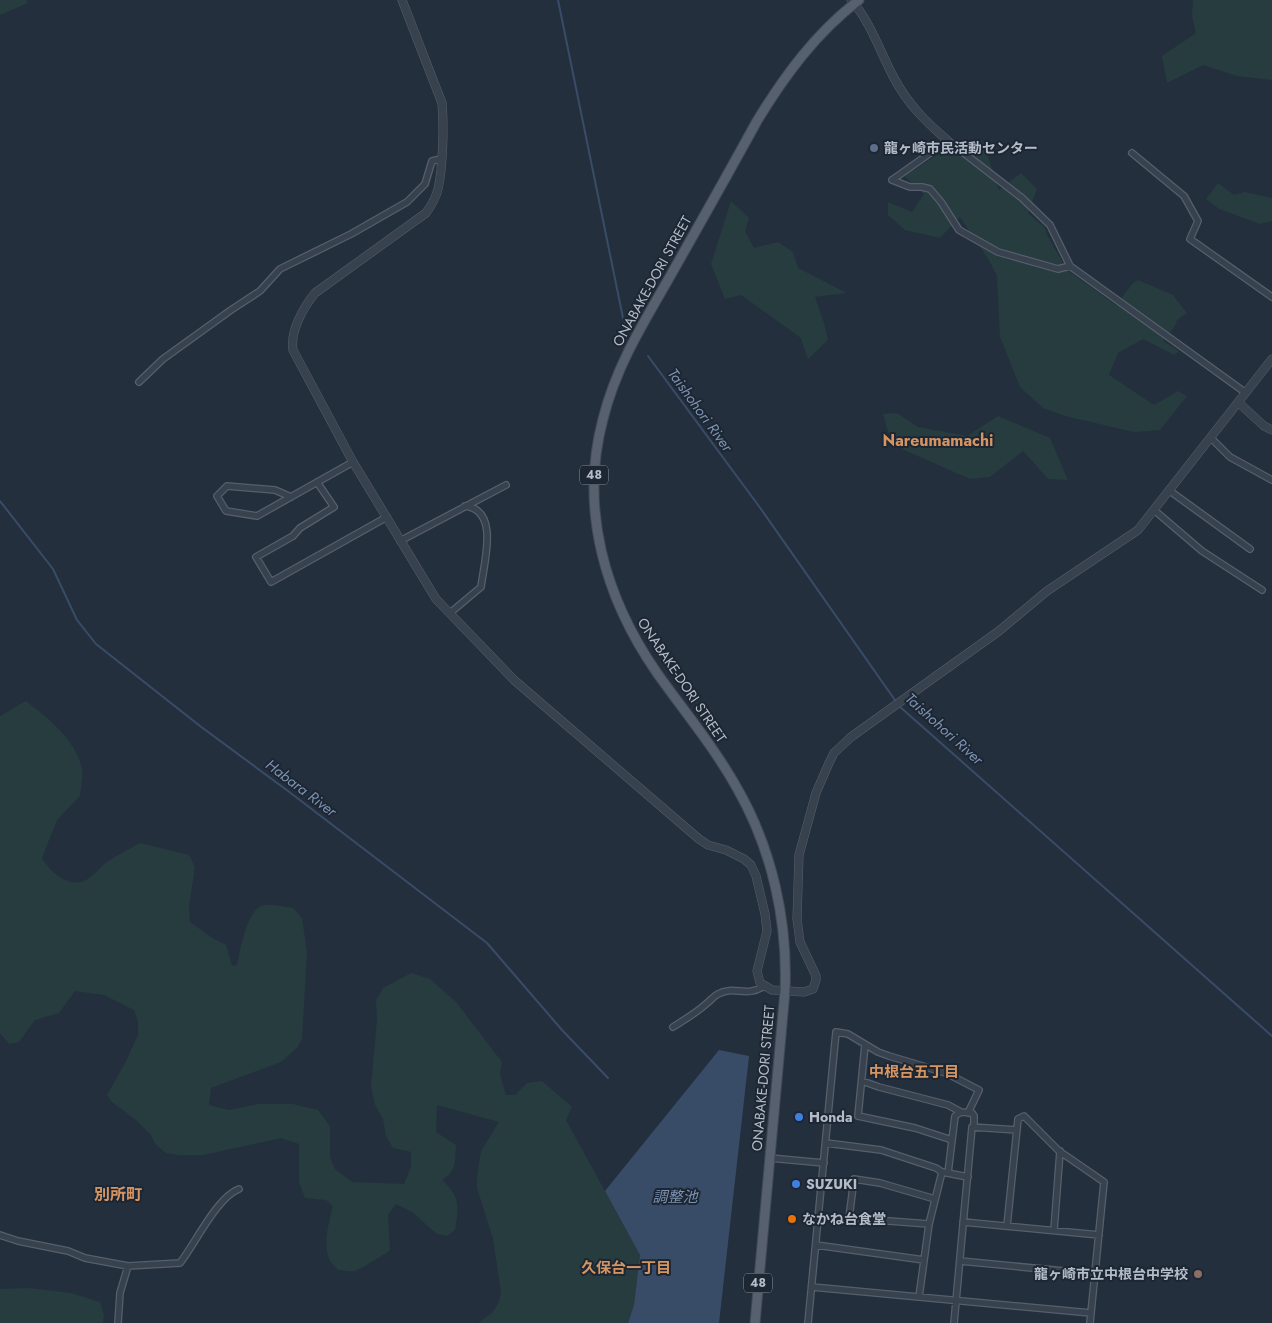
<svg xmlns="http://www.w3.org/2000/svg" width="1272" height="1323" font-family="Jost,'Noto Sans JP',sans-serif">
  <rect width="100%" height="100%" fill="#242f3e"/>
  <path fill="#263c3f" d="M 0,0 L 26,0 L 28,3 L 0,15 Z
    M 1193,0 L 1272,0 L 1272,80 L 1237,76 L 1203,65 L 1167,83 L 1162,56 L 1196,33 L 1192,16 Z
    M 963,139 L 983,142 L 999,190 L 1021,173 L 1037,189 L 1028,213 L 1045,228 L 1047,235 L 1067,270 L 1116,305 L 1133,283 L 1138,280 L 1173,295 L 1187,313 L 1177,320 L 1175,326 L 1163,341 L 1179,351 L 1174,355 L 1143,339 L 1118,353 L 1109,375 L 1154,405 L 1178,391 L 1187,396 L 1160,430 L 1134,432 L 1065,416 L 1043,408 L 1020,387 L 1000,337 L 997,276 L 989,260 L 960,217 L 940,238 L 905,230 L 888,215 L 888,202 L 912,212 L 924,194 L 904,176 Z
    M 1218,183 L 1234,195 L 1245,192 L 1272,198 L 1272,221 L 1260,224 L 1219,209 L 1206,199 Z
    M 731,201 L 749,218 L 745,231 L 754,248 L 778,242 L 793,252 L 798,268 L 847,293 L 815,297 L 824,323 L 828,340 L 808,359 L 801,338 L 741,295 L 725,299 L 711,264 Z
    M 897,413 L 918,427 L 967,436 L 998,416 L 1050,438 L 1068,480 L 1048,479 L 1023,451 L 990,477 L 970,479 L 904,450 L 888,432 L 883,414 Z
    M 26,701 C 48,718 76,740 82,769 C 83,777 81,788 80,796 L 57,820 L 42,858 C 50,872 70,889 86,880 C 94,876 100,867 107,862 C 117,855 129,849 140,843 L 189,855 L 195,867 L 189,906 L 190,922 L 214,939 L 226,945 L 232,966 L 237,965 C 240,951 247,906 265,905 C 274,904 284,907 293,908 L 302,918 L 307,952 L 302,1039 L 297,1048 L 281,1062 L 211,1088 L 209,1105 L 229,1110 L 258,1104 L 293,1104 L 318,1110 L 330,1126 L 330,1157 L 335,1169 L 352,1182 L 404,1184 L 411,1167 L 411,1152 L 393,1148 L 386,1136 L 383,1119 L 375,1105 L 371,1086 L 377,1020 L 376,1001 L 383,988 L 411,973 L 430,979 L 456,1002 L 502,1062 L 500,1074 L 506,1095 L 515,1095 L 527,1083 L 542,1081 L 572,1107 L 566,1120 L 640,1255 L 634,1305 L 628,1323 L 478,1323 L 493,1312 L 499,1302 L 501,1292 L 493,1239 L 477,1188 L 477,1178 L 481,1151 L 499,1122 L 437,1105 L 436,1132 L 456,1145 C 455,1161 457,1171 442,1180 C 460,1196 459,1207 455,1230 L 447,1236 L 437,1234 L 412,1212 L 396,1204 L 388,1215 L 390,1250 C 387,1253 359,1270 355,1271 C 350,1272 343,1270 338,1270 C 336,1267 332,1264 330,1261 C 322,1245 329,1222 333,1206 L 326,1200 L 305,1198 L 299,1182 L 299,1144 L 281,1138 L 203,1155 L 179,1155 L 166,1153 L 156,1145 L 151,1135 L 136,1120 L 112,1102 L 107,1095 L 125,1063 L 138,1035 L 138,1022 L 134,1010 L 104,995 L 75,991 L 59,1013 L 35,1020 L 19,1042 L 9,1044 L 0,1033 L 0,716 Z
    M 29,1288 L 71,1293 L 100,1302 L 104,1316 L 103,1323 L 0,1323 L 0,1289 Z"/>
  <path fill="#394c67" d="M 719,1050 L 749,1056 L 719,1323 L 628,1323 L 634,1305 L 640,1255 L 605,1191 Z"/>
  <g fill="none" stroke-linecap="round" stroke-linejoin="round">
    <path stroke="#394c67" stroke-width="2" d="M 558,0 L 623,318 L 626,324
      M 648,356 L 761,509 L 897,703
      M 0,501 L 53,569 L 77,620 L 96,644 L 200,726 L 288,791 L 487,943 L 562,1030 L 608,1078
      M 899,706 L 1272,1036"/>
    <g stroke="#565f6c" stroke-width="8">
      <path id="minor" d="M 1132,153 L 1184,196 L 1198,221 L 1190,239 L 1272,297
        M 892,180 L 936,149 L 947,140 L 1022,198 L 1050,225 L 1070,266 L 1246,393
        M 892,180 L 910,187 L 922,187 L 930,189 L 941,202 L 959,230 L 998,252 L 1058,269 L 1070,266
        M 139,382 L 163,359 L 231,310 L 260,291 L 280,269 L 351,234 L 407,202 L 425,184 L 432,161 L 441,159
        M 1211,438 L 1230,457 L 1272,480
        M 317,482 L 334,507 L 300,528 L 293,536 L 256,557 L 271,582 L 387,517
        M 1170,491 L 1250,549
        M 291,497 L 275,490 L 227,486 L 217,496 L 226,511 L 257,516 L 353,462
        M 1154,510 L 1202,551 L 1262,590
        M 400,541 L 506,485
        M 450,613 L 481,587 C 484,562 500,510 465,506
        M 673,1027 C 684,1020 696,1013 706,1004 C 710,1001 714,996 718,994 C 734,985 747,998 764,986
        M 865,1045 L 858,1116 L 915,1128 L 952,1140
        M 862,1081 L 879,1087 L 948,1105 L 961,1112
        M 826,1143 L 881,1150 L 936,1168 L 942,1172 L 968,1177
        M 770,1158 L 824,1163
        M 948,1173 L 955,1116 L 961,1112 L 972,1113 L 974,1116 L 974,1127
        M 963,1222 L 1099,1235
        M 929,1224 L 849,1218 L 854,1179 L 880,1183 L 935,1199
        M 1007,1226 L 1018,1119 L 1024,1116 L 1059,1151 L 1104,1182 L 1090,1323
        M 1054,1230 L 1060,1151
        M 0,1235 L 18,1241 L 68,1251 L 85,1258 L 128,1266 L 180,1263 C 195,1244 217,1197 239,1189
        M 816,1245 L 924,1260
        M 960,1261 L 1095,1274
        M 812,1287 L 1091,1313
        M 919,1297 L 929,1224 L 942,1172
        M 118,1323 L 120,1293 L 128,1266
        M 808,1323 L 836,1032 L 848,1034 L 878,1052 L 889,1056 L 946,1073 L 979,1090 L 968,1113
        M 954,1323 L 972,1127 L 1017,1130"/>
    </g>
    <g stroke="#565f6c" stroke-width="9">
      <path id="tertiary" d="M 402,0 L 442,103 C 444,126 443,167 438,189 C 436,197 431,206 426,213 L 315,293 C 303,308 290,331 293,350 L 353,462 L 436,599 L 514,680 L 699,839 L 708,845 L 726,850 L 744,859 L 751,865 L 756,876 L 765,914 L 767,931 L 757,971 L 760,983 L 772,990 L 804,992 L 813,989 L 816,980 L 816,976 L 800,942 L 797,919 L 799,855 L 816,793 L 829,763 L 834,753 L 851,737 L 999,631 L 1047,591 L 1138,530 L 1272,359
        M 851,0 C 871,22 880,52 894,78 C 908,104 925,121 947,140
        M 1239,403 L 1264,426 L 1272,430"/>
    </g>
    <g stroke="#414a57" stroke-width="11">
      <path id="primary" d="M 755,1323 L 785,991 C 788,921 772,849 737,788 C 714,747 684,711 657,673 C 605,598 579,509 603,419 C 616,367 642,325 668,280 C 698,227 728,174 757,121 C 785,75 816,33 859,0"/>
    </g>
    <use href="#minor" stroke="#38414e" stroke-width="5.5"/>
    <use href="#tertiary" stroke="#38414e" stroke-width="8"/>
    <use href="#primary" stroke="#56606e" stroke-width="9"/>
  </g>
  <circle fill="#5c6f8a" stroke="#1d2633" stroke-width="2" cx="874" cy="148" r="5"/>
  <g fill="#3f7fe0" stroke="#1d2633" stroke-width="2">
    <circle cx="799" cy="1117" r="5"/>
    <circle cx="796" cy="1184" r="5"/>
  </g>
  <circle fill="#e8710a" stroke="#1d2633" stroke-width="2" cx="792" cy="1219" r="5"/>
  <circle fill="#8d6e63" stroke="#1d2633" stroke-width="2" cx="1198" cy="1274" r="5"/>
  <g text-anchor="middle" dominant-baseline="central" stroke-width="4" stroke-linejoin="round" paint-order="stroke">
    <g fill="#1d2633" stroke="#878f9c" stroke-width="1">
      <rect x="580" y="465.5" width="28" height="19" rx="4"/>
      <rect x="744" y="1273.5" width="28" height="19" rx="4"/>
    </g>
    <g font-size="12" font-weight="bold" fill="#b4bcc9">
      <text x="594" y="475">48</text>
      <text x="758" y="1283">48</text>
    </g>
    <g font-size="14" font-weight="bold" fill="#b4bcc9" stroke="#1d2633" text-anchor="start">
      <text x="884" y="148">龍ヶ崎市民活動センター</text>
      <text x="809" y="1117">Honda</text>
      <text x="806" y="1184">SUZUKI</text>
      <text x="802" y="1219">なかね台食堂</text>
      <text x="1188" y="1274" text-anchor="end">龍ヶ崎市立中根台中学校</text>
    </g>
    <g font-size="14" fill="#b4bcc9" stroke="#1d2633">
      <text transform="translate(652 281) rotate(-61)">ONABAKE-DORI STREET</text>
      <text transform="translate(682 680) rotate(56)">ONABAKE-DORI STREET</text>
      <text transform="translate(763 1078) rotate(-85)">ONABAKE-DORI STREET</text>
    </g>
    <g font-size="15" font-style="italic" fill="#7c92b1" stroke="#1d2633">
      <text transform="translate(700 410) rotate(54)">Taishohori River</text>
      <text transform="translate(944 729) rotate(42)">Taishohori River</text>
      <text transform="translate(301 788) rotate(37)">Habara River</text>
      <text x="675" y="1197">調整池</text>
    </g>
    <g font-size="15" font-weight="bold" fill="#d59563" stroke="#1d2633">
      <text x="914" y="1072">中根台五丁目</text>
      <text x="626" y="1268">久保台一丁目</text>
    </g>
    <g font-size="16" font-weight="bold" fill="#d59563" stroke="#1d2633">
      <text x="938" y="440">Nareumamachi</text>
      <text x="118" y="1194">別所町</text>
    </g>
  </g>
</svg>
